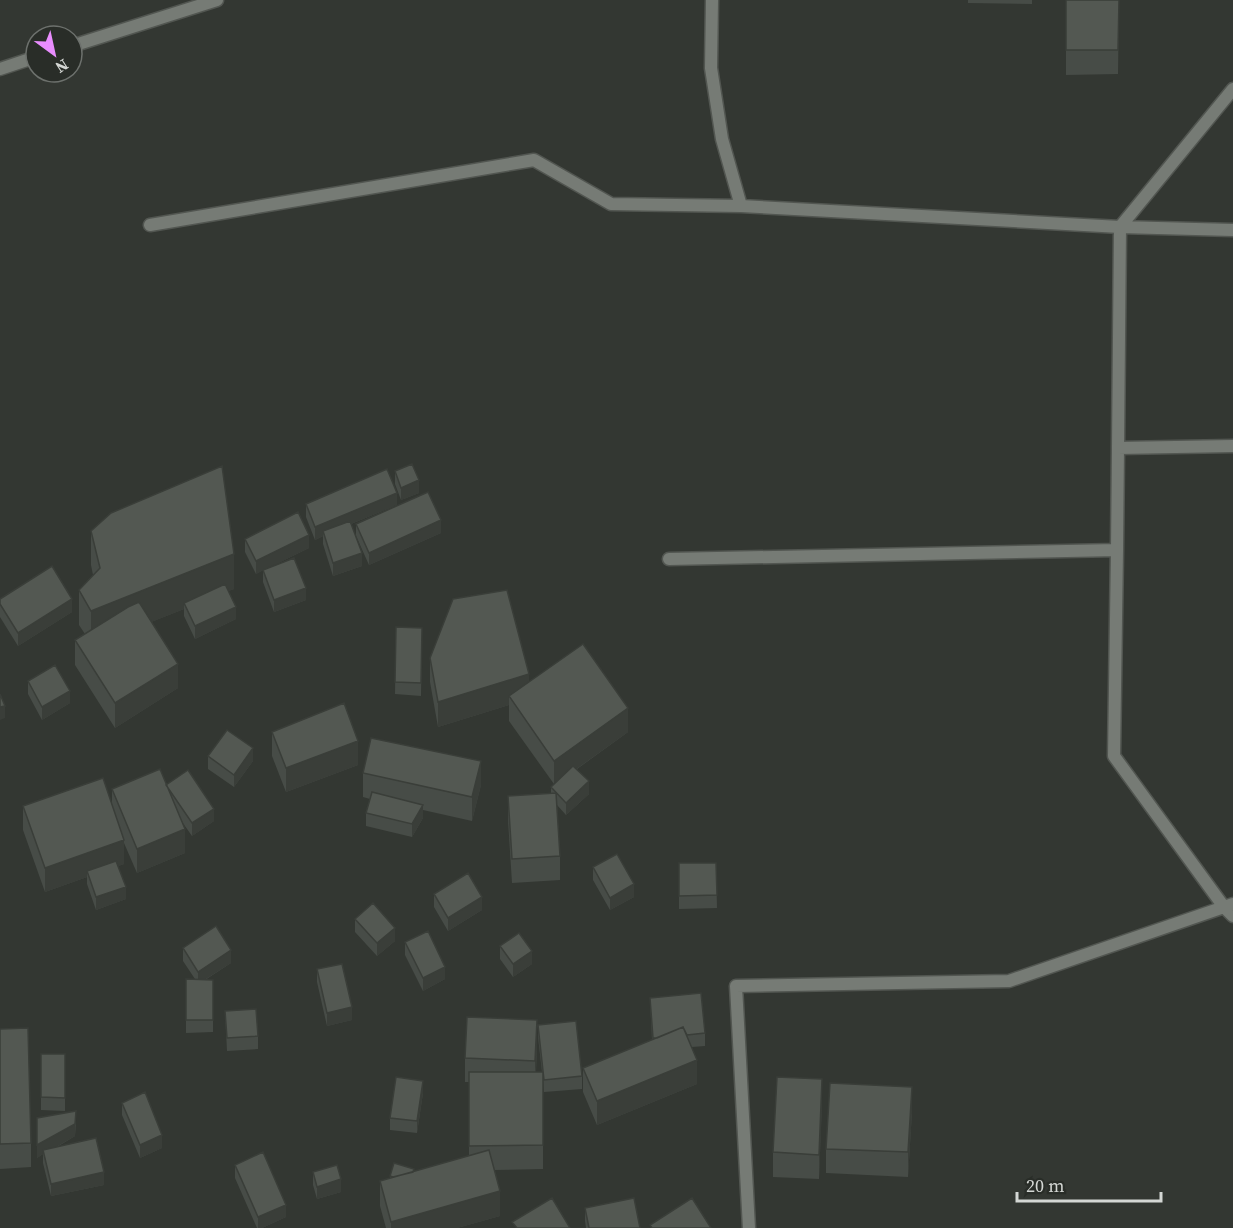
<svg xmlns="http://www.w3.org/2000/svg" width="1233" height="1228" font-family="'Source Serif 4',serif">
  <rect width="100%" height="100%" fill="#333732"/>
  <g fill="none" stroke-linecap="round" stroke-linejoin="round">
    <g stroke="#525651" stroke-width="15">
      <path id="street" d="M 72,46 L 217,0
        M 0,69 L 36,57
        M 741,206 L 1120,227 L 1233,89
        M 150,225 L 534,160 L 611,204 L 741,206 L 722,139 L 711,68 L 712,0
        M 1118,448 L 1120,227 L 1233,230
        M 1117,550 L 1114,756 L 1224,907 L 1233,916
        M 669,559 L 1117,550 L 1118,448 L 1233,446
        M 749,1228 L 736,986 L 1009,981 L 1233,904"/>
    </g>
    <use href="#street" stroke="#767b75" stroke-width="12"/>
  </g>
  <path fill="#474c47" d="M 968,0 L 1032,0 L 1032,4 L 968,3 Z
    M 1066,0 L 1119,0 L 1118,74 L 1066,75 Z
    M 395,471 L 419,493 L 401,500 L 395,484 Z
    M 306,504 L 397,505 L 351,524 L 362,566 L 333,576 L 323,544 L 323,536 L 315,540 L 306,517 Z
    M 356,524 L 441,533 L 369,565 L 356,536 Z
    M 91,531 L 234,589 L 228,591 L 236,619 L 195,639 L 184,616 L 184,609 L 151,622 L 178,688 L 115,728 L 75,665 L 75,640 L 85,634 L 79,625 L 79,590 L 93,575 L 91,565 Z
    M 245,539 L 309,548 L 268,568 L 306,600 L 274,612 L 263,582 L 263,570 L 256,574 L 245,552 Z
    M 0,599 L 72,612 L 18,646 L 0,617 Z
    M 396,627 L 422,628 L 421,696 L 395,694 Z
    M 430,658 L 529,682 L 628,732 L 577,769 L 589,794 L 566,815 L 557,805 L 560,856 L 560,880 L 512,883 L 508,820 L 508,796 L 551,793 L 551,787 L 554,784 L 509,721 L 509,705 L 438,727 L 430,682 Z
    M 28,681 L 70,703 L 42,720 L 28,694 Z
    M 272,732 L 358,765 L 286,792 L 272,756 Z
    M 208,756 L 253,761 L 234,787 L 208,769 Z
    M 363,773 L 481,785 L 472,821 L 423,810 L 423,818 L 412,837 L 366,826 L 366,813 L 370,799 L 363,797 Z
    M 167,785 L 214,821 L 192,836 L 180,819 L 185,853 L 137,873 L 124,843 L 124,864 L 118,866 L 126,899 L 96,910 L 87,884 L 87,877 L 45,892 L 23,830 L 23,806 L 112,804 L 112,789 Z
    M 679,863 L 716,863 L 717,908 L 679,909 Z
    M 593,867 L 634,897 L 610,910 L 593,880 Z
    M 434,894 L 482,910 L 448,931 L 434,907 Z
    M 355,919 L 395,941 L 377,956 L 355,932 Z
    M 405,942 L 445,979 L 423,991 L 405,955 Z
    M 500,946 L 532,964 L 513,977 L 500,959 Z
    M 183,948 L 231,963 L 205,980 L 213,980 L 213,1032 L 186,1033 L 186,979 L 195,979 L 183,961 Z
    M 317,969 L 352,1020 L 327,1026 L 317,982 Z
    M 650,998 L 705,1033 L 705,1046 L 692,1047 L 697,1084 L 597,1125 L 583,1092 L 583,1068 L 652,1040 Z
    M 225,1011 L 258,1036 L 258,1049 L 227,1051 Z
    M 538,1025 L 582,1076 L 582,1089 L 544,1092 L 543,1080 L 543,1169 L 494,1170 L 500,1216 L 457,1228 L 386,1228 L 380,1206 L 380,1181 L 390,1179 L 390,1176 L 414,1172 L 469,1156 L 469,1082 L 465,1082 L 465,1058 L 537,1045 L 536,1072 L 542,1072 L 538,1037 Z
    M 0,1029 L 31,1143 L 31,1167 L 0,1169 Z
    M 41,1054 L 65,1054 L 65,1111 L 41,1110 Z
    M 423,1093 L 417,1133 L 390,1130 L 390,1118 Z
    M 122,1103 L 162,1148 L 140,1158 L 122,1115 Z
    M 822,1103 L 819,1179 L 773,1177 L 773,1152 Z
    M 912,1112 L 908,1177 L 826,1173 L 826,1149 Z
    M 37,1118 L 76,1123 L 75,1136 L 57,1147 L 104,1185 L 51,1196 L 43,1163 L 43,1154 L 37,1158 Z
    M 235,1165 L 286,1217 L 262,1228 L 257,1228 L 235,1178 Z
    M 313,1172 L 341,1192 L 317,1199 L 313,1185 Z
    M 585,1208 L 640,1228 L 586,1228 L 585,1221 Z"/>
  <path fill="#3a3e39" d="M 419,480 L 419,493 L 401,500 L 401,488 Z
    M 397,493 L 397,505 L 324,535 L 323,531 L 323,536 L 315,540 L 315,527 Z
    M 441,520 L 441,533 L 369,565 L 369,553 Z
    M 309,535 L 309,548 L 256,574 L 256,561 Z
    M 362,553 L 362,566 L 333,576 L 333,563 Z
    M 234,554 L 234,589 L 187,608 L 184,603 L 184,609 L 91,646 L 91,611 Z
    M 306,588 L 306,600 L 274,612 L 274,600 Z
    M 72,599 L 72,612 L 18,646 L 18,633 Z
    M 236,607 L 236,619 L 195,639 L 195,626 Z
    M 178,664 L 178,688 L 115,728 L 115,703 Z
    M 529,674 L 529,698 L 509,696 L 509,705 L 438,727 L 438,702 Z
    M 70,691 L 70,703 L 42,720 L 42,707 Z
    M 5,706 L 5,718 L 0,720 L 0,707 Z
    M 628,708 L 628,732 L 554,785 L 554,761 Z
    M 358,741 L 358,765 L 286,792 L 286,768 Z
    M 253,748 L 253,761 L 234,787 L 234,775 Z
    M 481,761 L 481,785 L 472,821 L 472,797 Z
    M 589,781 L 589,794 L 566,815 L 566,803 Z
    M 423,805 L 423,818 L 412,837 L 412,824 Z
    M 214,809 L 214,821 L 192,836 L 192,823 Z
    M 185,829 L 185,853 L 137,873 L 137,849 Z
    M 124,840 L 124,864 L 89,877 L 87,871 L 87,877 L 45,892 L 45,868 Z
    M 634,884 L 634,897 L 610,910 L 610,898 Z
    M 126,887 L 126,899 L 96,910 L 96,897 Z
    M 482,897 L 482,910 L 448,931 L 448,918 Z
    M 395,928 L 395,941 L 377,956 L 377,943 Z
    M 231,950 L 231,963 L 198,984 L 198,972 Z
    M 532,951 L 532,964 L 513,977 L 513,964 Z
    M 445,967 L 445,979 L 423,991 L 423,978 Z
    M 352,1007 L 352,1020 L 327,1026 L 327,1013 Z
    M 537,1020 L 537,1045 L 535,1086 L 535,1061 Z
    M 697,1060 L 697,1084 L 597,1125 L 597,1101 Z
    M 822,1079 L 822,1103 L 819,1179 L 819,1155 Z
    M 423,1081 L 423,1093 L 417,1133 L 417,1121 Z
    M 912,1087 L 912,1112 L 908,1177 L 908,1152 Z
    M 76,1111 L 75,1136 L 44,1154 L 43,1150 L 43,1154 L 37,1158 L 37,1145 Z
    M 162,1135 L 162,1148 L 140,1158 L 140,1145 Z
    M 104,1172 L 104,1185 L 51,1196 L 51,1184 Z
    M 341,1179 L 341,1192 L 317,1199 L 317,1187 Z
    M 500,1191 L 500,1216 L 457,1228 L 391,1228 L 391,1222 Z
    M 286,1205 L 286,1217 L 262,1228 L 258,1228 L 258,1217 Z"/>
  <path fill="#535852" stroke="#3a3e39" stroke-width="1.5" d="M 1066,0 L 1119,0 L 1118,50 L 1066,50 Z
    M 412,464 L 419,480 L 401,488 L 395,471 Z
    M 222,466 L 234,554 L 91,611 L 79,590 L 100,568 L 91,531 L 111,513 Z
    M 387,469 L 397,493 L 315,527 L 306,504 Z
    M 428,492 L 441,520 L 369,553 L 356,524 Z
    M 298,512 L 309,535 L 256,561 L 245,539 Z
    M 350,521 L 362,553 L 333,563 L 323,531 Z
    M 294,558 L 306,588 L 274,600 L 263,570 Z
    M 52,566 L 72,599 L 18,633 L 0,604 L 0,599 Z
    M 225,584 L 236,607 L 195,626 L 184,603 Z
    M 507,590 L 529,674 L 438,702 L 430,658 L 453,599 Z
    M 139,602 L 178,664 L 115,703 L 75,640 L 128,607 Z
    M 396,627 L 422,628 L 421,683 L 395,682 Z
    M 583,644 L 628,708 L 554,761 L 509,696 Z
    M 55,665 L 70,691 L 42,707 L 28,681 Z
    M 0,694 L 5,706 L 0,707 Z
    M 344,703 L 358,741 L 286,768 L 272,732 Z
    M 227,730 L 253,748 L 234,775 L 208,756 Z
    M 371,738 L 481,761 L 472,797 L 363,773 Z
    M 573,766 L 589,781 L 566,803 L 551,787 Z
    M 160,769 L 185,829 L 137,849 L 112,789 Z
    M 188,770 L 214,809 L 192,823 L 166,785 Z
    M 103,778 L 124,840 L 45,868 L 23,806 Z
    M 372,792 L 423,805 L 412,824 L 366,813 Z
    M 556,793 L 560,856 L 512,859 L 508,796 Z
    M 617,854 L 634,884 L 610,898 L 593,867 Z
    M 116,861 L 126,887 L 96,897 L 87,871 Z
    M 679,863 L 716,863 L 717,895 L 679,896 Z
    M 468,873 L 482,897 L 448,918 L 434,894 Z
    M 373,903 L 395,928 L 377,943 L 355,919 Z
    M 216,926 L 231,950 L 198,972 L 183,948 Z
    M 428,931 L 445,967 L 423,978 L 405,942 Z
    M 519,933 L 532,951 L 513,964 L 500,946 Z
    M 342,964 L 352,1007 L 327,1013 L 317,969 Z
    M 186,979 L 213,980 L 213,1020 L 186,1020 Z
    M 701,993 L 705,1033 L 687,1035 L 683,1027 L 657,1038 L 653,1038 L 650,998 Z
    M 256,1009 L 258,1036 L 227,1038 L 225,1011 Z
    M 467,1017 L 537,1020 L 535,1061 L 465,1058 Z
    M 576,1021 L 582,1076 L 544,1080 L 538,1025 Z
    M 683,1027 L 697,1060 L 597,1101 L 583,1068 Z
    M 28,1028 L 31,1143 L 0,1144 L 0,1029 Z
    M 41,1054 L 65,1054 L 65,1098 L 41,1097 Z
    M 469,1072 L 543,1072 L 543,1145 L 469,1146 Z
    M 396,1077 L 423,1081 L 417,1121 L 390,1118 Z
    M 777,1077 L 822,1079 L 819,1155 L 773,1152 Z
    M 830,1083 L 912,1087 L 908,1152 L 826,1149 Z
    M 145,1092 L 162,1135 L 140,1145 L 122,1103 Z
    M 76,1111 L 75,1124 L 37,1145 L 37,1118 Z
    M 96,1138 L 104,1172 L 51,1184 L 43,1150 Z
    M 489,1150 L 500,1191 L 391,1222 L 380,1181 Z
    M 263,1152 L 286,1205 L 258,1217 L 235,1165 Z
    M 394,1163 L 414,1169 L 413,1172 L 393,1177 L 390,1176 Z
    M 337,1165 L 341,1179 L 317,1187 L 313,1172 Z
    M 552,1198 L 570,1228 L 517,1228 L 512,1222 Z
    M 634,1198 L 640,1228 L 589,1228 L 585,1208 Z
    M 692,1198 L 711,1228 L 652,1228 L 650,1225 Z"/>
  <g transform="translate(54 54) rotate(147)"><circle r="28" fill="#292d28" stroke="#6d716d" stroke-width="1.5"/>
  <path d="M0-4.5L10 22L0 15L-10 22Z" fill="#e98dfe"/>
  <text y="-9" font-size="16" font-weight="bold" text-anchor="middle" fill="#d4d7d4">N</text>
  </g>
  <path d="M1017 1192v9h144v-9" fill="none" stroke="#d4d7d4" stroke-width="3"/>
  <text x="1026" y="1192" font-size="18" fill="#d4d7d4" stroke="#292d28" stroke-width="4.5" paint-order="stroke">20 m</text>
</svg>
